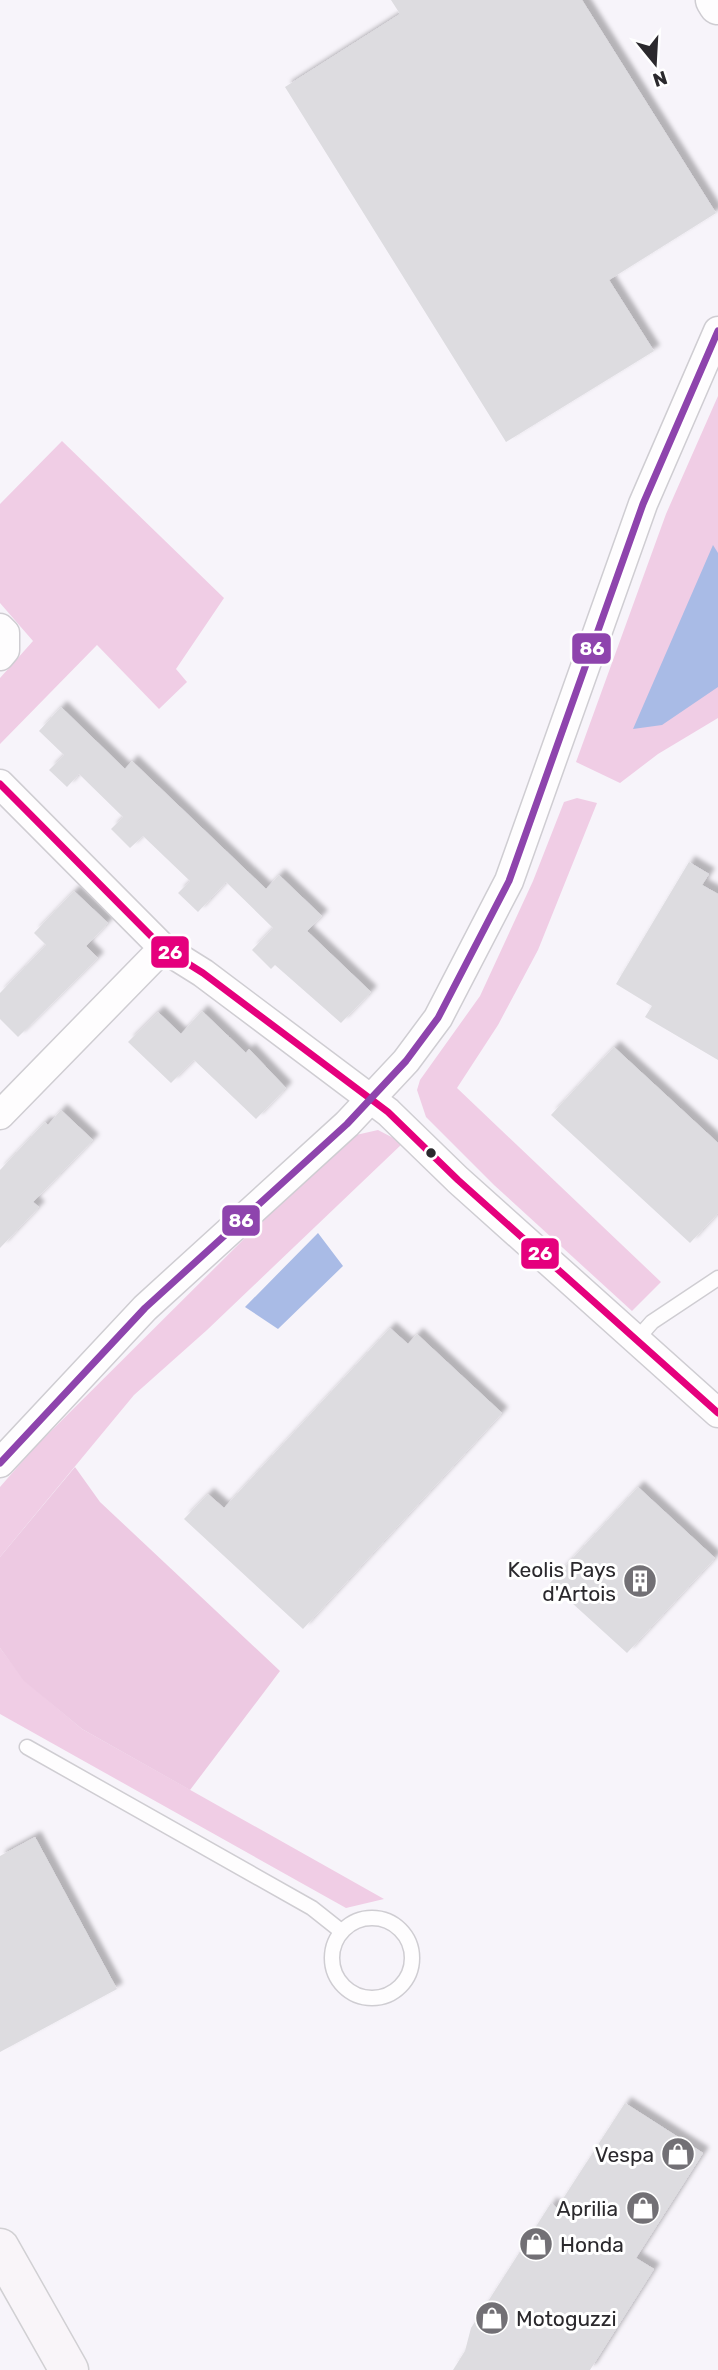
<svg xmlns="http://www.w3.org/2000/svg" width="718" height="2370" font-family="Rubik,sans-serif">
  <defs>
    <filter id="shadow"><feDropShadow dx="6" dy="-6" stdDeviation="2" flood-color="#0004"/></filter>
  </defs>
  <rect width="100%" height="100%" fill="#f7f4fa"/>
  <path fill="#f0cde5" d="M 718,396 L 718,718 L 658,754 L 620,783 L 576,762 L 666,514 Z
    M 62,441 L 224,598 L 176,669 L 187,682 L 159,709 L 97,645 L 0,744 L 0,678 L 33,641 L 0,603 L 0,504 Z
    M 577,798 L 597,803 L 538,950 L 498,1025 L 457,1088 L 661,1282 L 632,1311 L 494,1185 L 426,1117 L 417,1090 L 420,1080 L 480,996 L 533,881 L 564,802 Z
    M 378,1130 L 403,1143 L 207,1330 L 134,1395 L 0,1557 L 0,1487 L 34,1448 L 257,1226 L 356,1135 Z
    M 0,1648 L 25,1681 L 82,1729 L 384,1899 L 346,1908 L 0,1714 Z"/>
  <path fill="#edc9e2" d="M 75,1467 L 100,1502 L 280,1671 L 190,1790 L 82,1729 L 24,1681 L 0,1648 L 0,1557 Z"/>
  <path fill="#a9bbe6" d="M 713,545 L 718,553 L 718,687 L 662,725 L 633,729 Z
    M 318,1233 L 343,1266 L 278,1329 L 245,1307 Z"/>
  <path fill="#dddce0" filter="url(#shadow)" d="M 391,0 L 582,0 L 716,213 L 609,280 L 654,351 L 506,442 L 285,87 L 400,14 Z
    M 61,707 L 125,769 L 132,761 L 266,889 L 279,875 L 322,916 L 307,931 L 371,992 L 341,1023 L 275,965 L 271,969 L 252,950 L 273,928 L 226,882 L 198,912 L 178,893 L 190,881 L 143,836 L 130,848 L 111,829 L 123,817 L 79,774 L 67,787 L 49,770 L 64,755 L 39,731 Z
    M 689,862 L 709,874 L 702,885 L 718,894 L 718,1060 L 645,1017 L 652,1006 L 616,984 Z
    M 74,891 L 108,923 L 86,946 L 98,958 L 18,1037 L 0,1019 L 0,993 L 46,945 L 34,933 Z
    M 202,1011 L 246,1053 L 249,1049 L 286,1088 L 256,1119 L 194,1060 L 171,1083 L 128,1042 L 158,1012 L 181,1034 Z
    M 614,1047 L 718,1143 L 718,1213 L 690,1243 L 551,1115 Z
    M 61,1110 L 93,1140 L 33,1202 L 39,1207 L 0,1248 L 0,1170 L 45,1122 L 48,1125 Z
    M 390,1328 L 408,1344 L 417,1334 L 502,1413 L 303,1629 L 184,1519 L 208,1494 L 224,1508 Z
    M 638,1487 L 715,1558 L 627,1653 L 550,1583 Z
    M 35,1837 L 117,1989 L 0,2052 L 0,1856 Z
    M 625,2103 L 703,2153 L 636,2258 L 654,2269 L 590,2370 L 453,2370 L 465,2351 L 471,2328 L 551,2203 L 557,2208 Z"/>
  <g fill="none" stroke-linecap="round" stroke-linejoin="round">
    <g stroke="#cfcdd2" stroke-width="17">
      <path id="service" d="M 637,1339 L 652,1322 L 718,1278
        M 27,1747 L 312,1908 L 341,1931
        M332 1958a40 40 0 1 1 80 0a40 40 0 1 1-80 0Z"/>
    </g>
    <g stroke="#cfcdd2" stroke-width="31">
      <path id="minor" d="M 0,628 L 5,633 L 5,650 L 0,656
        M 0,784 L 163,948 L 203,973 L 388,1112 L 458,1180 L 718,1413
        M 0,1115 L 163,948
        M 0,1463 L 145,1308 L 347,1124 L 406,1061 L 438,1018 L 509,881 L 643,504 L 718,331"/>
    </g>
    <g stroke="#cfcdd2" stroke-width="41">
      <path id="secondary" d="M 715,0 L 718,5"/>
    </g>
    <g stroke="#d1d0d3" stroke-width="41">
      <path id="primary" d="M 0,2248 L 69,2370"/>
    </g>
    <use href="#service" stroke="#fefdfe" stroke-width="14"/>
    <use href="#minor" stroke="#fefdfe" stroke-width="28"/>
    <use href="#secondary" stroke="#fefdfe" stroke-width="38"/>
    <use href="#primary" stroke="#f9f5f9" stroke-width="38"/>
    <g stroke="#fff" stroke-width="12">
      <path id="bus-1" d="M 0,784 L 163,948 L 203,973 L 388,1112 L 458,1180 L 718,1413"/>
    </g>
    <g stroke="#fff" stroke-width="12">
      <path id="bus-2" d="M 0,1463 L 145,1308 L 347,1124 L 406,1061 L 438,1018 L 509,881 L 643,504 L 718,331"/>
    </g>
    <use href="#bus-1" stroke="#e5007d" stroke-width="7"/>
    <use href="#bus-2" stroke="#8e44ad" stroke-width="7"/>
  </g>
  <defs>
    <g id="building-disc" transform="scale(1.75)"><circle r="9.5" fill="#727075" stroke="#fff"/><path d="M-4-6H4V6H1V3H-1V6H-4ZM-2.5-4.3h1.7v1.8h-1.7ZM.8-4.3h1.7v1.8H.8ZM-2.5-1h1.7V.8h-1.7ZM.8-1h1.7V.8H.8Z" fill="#fff"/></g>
    <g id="shop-disc" transform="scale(1.75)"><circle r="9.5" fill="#727075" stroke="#fff"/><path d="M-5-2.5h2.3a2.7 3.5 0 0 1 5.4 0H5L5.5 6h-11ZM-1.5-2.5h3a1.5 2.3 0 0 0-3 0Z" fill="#fff"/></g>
  </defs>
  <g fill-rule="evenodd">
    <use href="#building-disc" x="640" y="1581"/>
    <use href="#shop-disc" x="678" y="2154"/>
    <use href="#shop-disc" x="643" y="2208"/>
    <use href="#shop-disc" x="536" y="2244"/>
    <use href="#shop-disc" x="492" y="2318"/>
  </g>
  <circle fill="#2b292d" stroke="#fff" stroke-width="2.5" cx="431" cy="1153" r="6"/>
  <g text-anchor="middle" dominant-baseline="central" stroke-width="6" stroke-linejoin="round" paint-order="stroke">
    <g font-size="21" fill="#2b292d" stroke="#fff" text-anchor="end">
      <text x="616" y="1569">Keolis Pays<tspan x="616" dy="24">d'Artois</tspan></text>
      <text x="654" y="2154">Vespa</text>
      <text x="618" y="2208">Aprilia</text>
      <text x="560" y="2244" text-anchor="start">Honda</text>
      <text x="516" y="2318" text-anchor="start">Motoguzzi</text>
    </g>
  </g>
  <g stroke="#fff" stroke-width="2.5">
    <rect x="571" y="632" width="41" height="33" rx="7" fill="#8e44ad"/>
    <rect x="150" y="935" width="40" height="34" rx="7" fill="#e5007d"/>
    <rect x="221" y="1204" width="40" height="33" rx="7" fill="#8e44ad"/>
    <rect x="520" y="1237" width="40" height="33" rx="7" fill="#e5007d"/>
  </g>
  <g font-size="19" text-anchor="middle" font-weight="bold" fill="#fff">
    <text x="592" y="655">86</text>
    <text x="170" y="959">26</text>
    <text x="241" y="1227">86</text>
    <text x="540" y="1260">26</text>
  </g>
  <g transform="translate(655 63) rotate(162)" stroke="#ffffff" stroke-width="5" paint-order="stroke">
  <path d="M0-5L12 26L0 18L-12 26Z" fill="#2b292d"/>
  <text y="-10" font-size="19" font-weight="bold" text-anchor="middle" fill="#2b292d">N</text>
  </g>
</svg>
